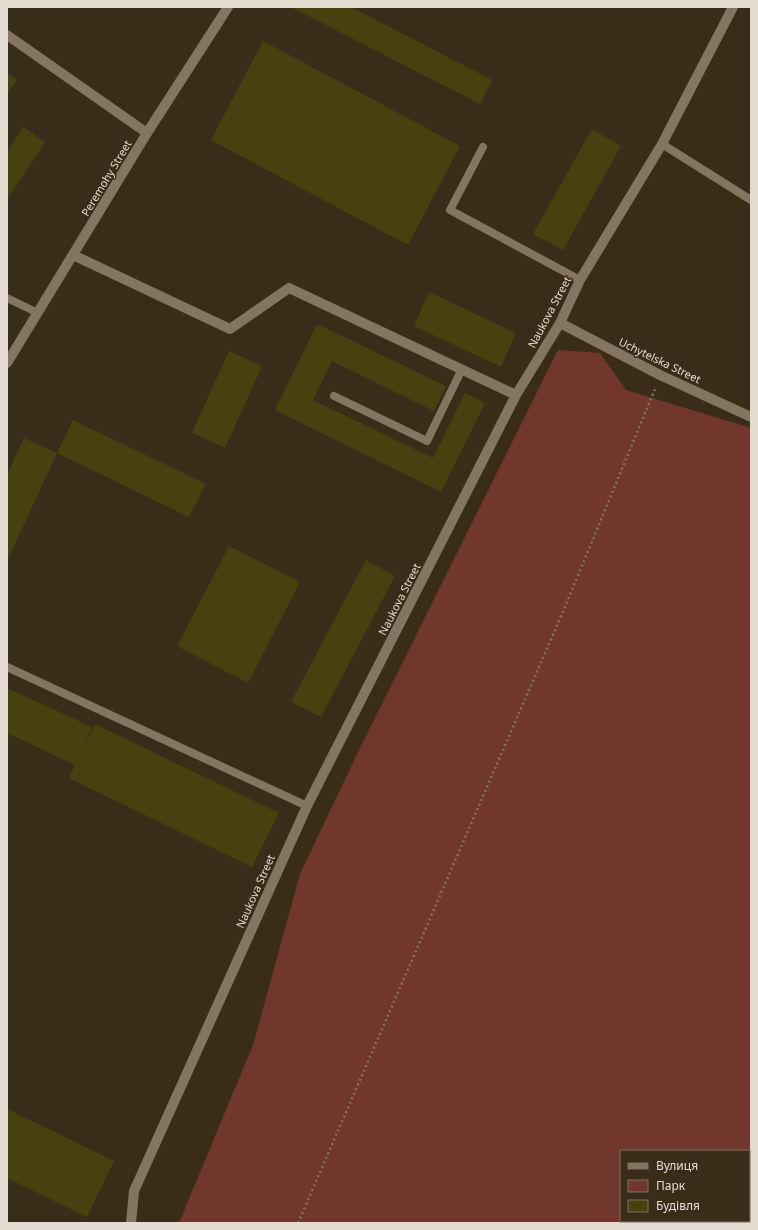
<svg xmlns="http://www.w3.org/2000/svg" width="758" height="1230" font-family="'Noto Sans',sans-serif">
  <rect width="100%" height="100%" fill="#392d1a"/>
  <path fill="#71372c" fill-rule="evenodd" d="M 558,350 L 600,353 L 626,390 L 751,428 L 751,1223 L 179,1223 L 253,1045 L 300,874 L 360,748 ZM 621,1151 L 749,1151 L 749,1221 L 621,1221 Z"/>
  <path fill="#48410f" d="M 291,7 L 351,7 L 492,80 L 480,104 Z
    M 263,41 L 460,146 L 408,245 L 211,140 Z
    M 7,73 L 17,80 L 7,94 Z
    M 23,127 L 45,142 L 7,200 L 7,152 Z
    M 592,129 L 621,146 L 563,250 L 533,234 Z
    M 429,292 L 516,333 L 501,367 L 414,326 Z
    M 317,324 L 446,386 L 434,411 L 332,361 L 313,400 L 433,458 L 465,393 L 485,403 L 441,492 L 275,410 Z
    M 229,351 L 262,366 L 225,448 L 192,433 Z
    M 73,420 L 206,484 L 189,517 L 57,453 Z
    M 24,438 L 57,453 L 7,561 L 7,475 Z
    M 229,546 L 300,582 L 248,683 L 177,646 Z
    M 366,560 L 395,576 L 321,717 L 291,702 Z
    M 7,688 L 92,727 L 81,753 L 95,724 L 279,813 L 252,867 L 69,778 L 75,765 L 7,733 Z
    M 7,1109 L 114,1161 L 87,1217 L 7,1178 Z"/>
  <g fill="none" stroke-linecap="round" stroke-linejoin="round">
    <path stroke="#7d7363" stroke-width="2.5" stroke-dasharray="2 3" stroke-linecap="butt" d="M 298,1223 L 562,614 L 655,389"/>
    <path stroke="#837560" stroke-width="8" d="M 662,144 L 751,200
      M 483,147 L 450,210 L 580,280
      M 7,298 L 38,313
      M 334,396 L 427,441 L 462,369
      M 7,667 L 307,806"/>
    <path stroke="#837560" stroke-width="10" d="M 7,35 L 147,133
      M 73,255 L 230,329 L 289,288 L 516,395
      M 560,323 L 660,375 L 751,417
      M 7,363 L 147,133 L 228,7
      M 131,1223 L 134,1191 L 307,806 L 516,395 L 560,323 L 580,280 L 662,144 L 733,7"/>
  </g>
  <g text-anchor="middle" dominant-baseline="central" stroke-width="3" stroke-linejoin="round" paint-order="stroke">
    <g font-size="11" fill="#e3dbd0" stroke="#392d1a">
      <text transform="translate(106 178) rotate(-59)">Peremohy Street</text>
      <text transform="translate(549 312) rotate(-62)">Naukova Street</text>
      <text transform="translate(660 360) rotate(26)">Uchytelska Street</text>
      <text transform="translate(399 599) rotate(-63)">Naukova Street</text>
      <text transform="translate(255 891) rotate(-66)">Naukova Street</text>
    </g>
  </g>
  <rect width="758" height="1230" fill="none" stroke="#e3dbd0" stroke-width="16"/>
  <rect x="620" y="1150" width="130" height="72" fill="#392d1a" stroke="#7d7363"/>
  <rect x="628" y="1163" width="20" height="6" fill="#837560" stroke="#7d7363"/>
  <text x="656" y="1170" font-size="12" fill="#e3dbd0">Вулиця</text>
  <rect x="628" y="1180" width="20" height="12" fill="#71372c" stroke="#7d7363"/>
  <text x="656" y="1190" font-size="12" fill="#e3dbd0">Парк</text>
  <rect x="628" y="1200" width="20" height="12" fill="#48410f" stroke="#7d7363"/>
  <text x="656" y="1210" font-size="12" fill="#e3dbd0">Будівля</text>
</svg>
